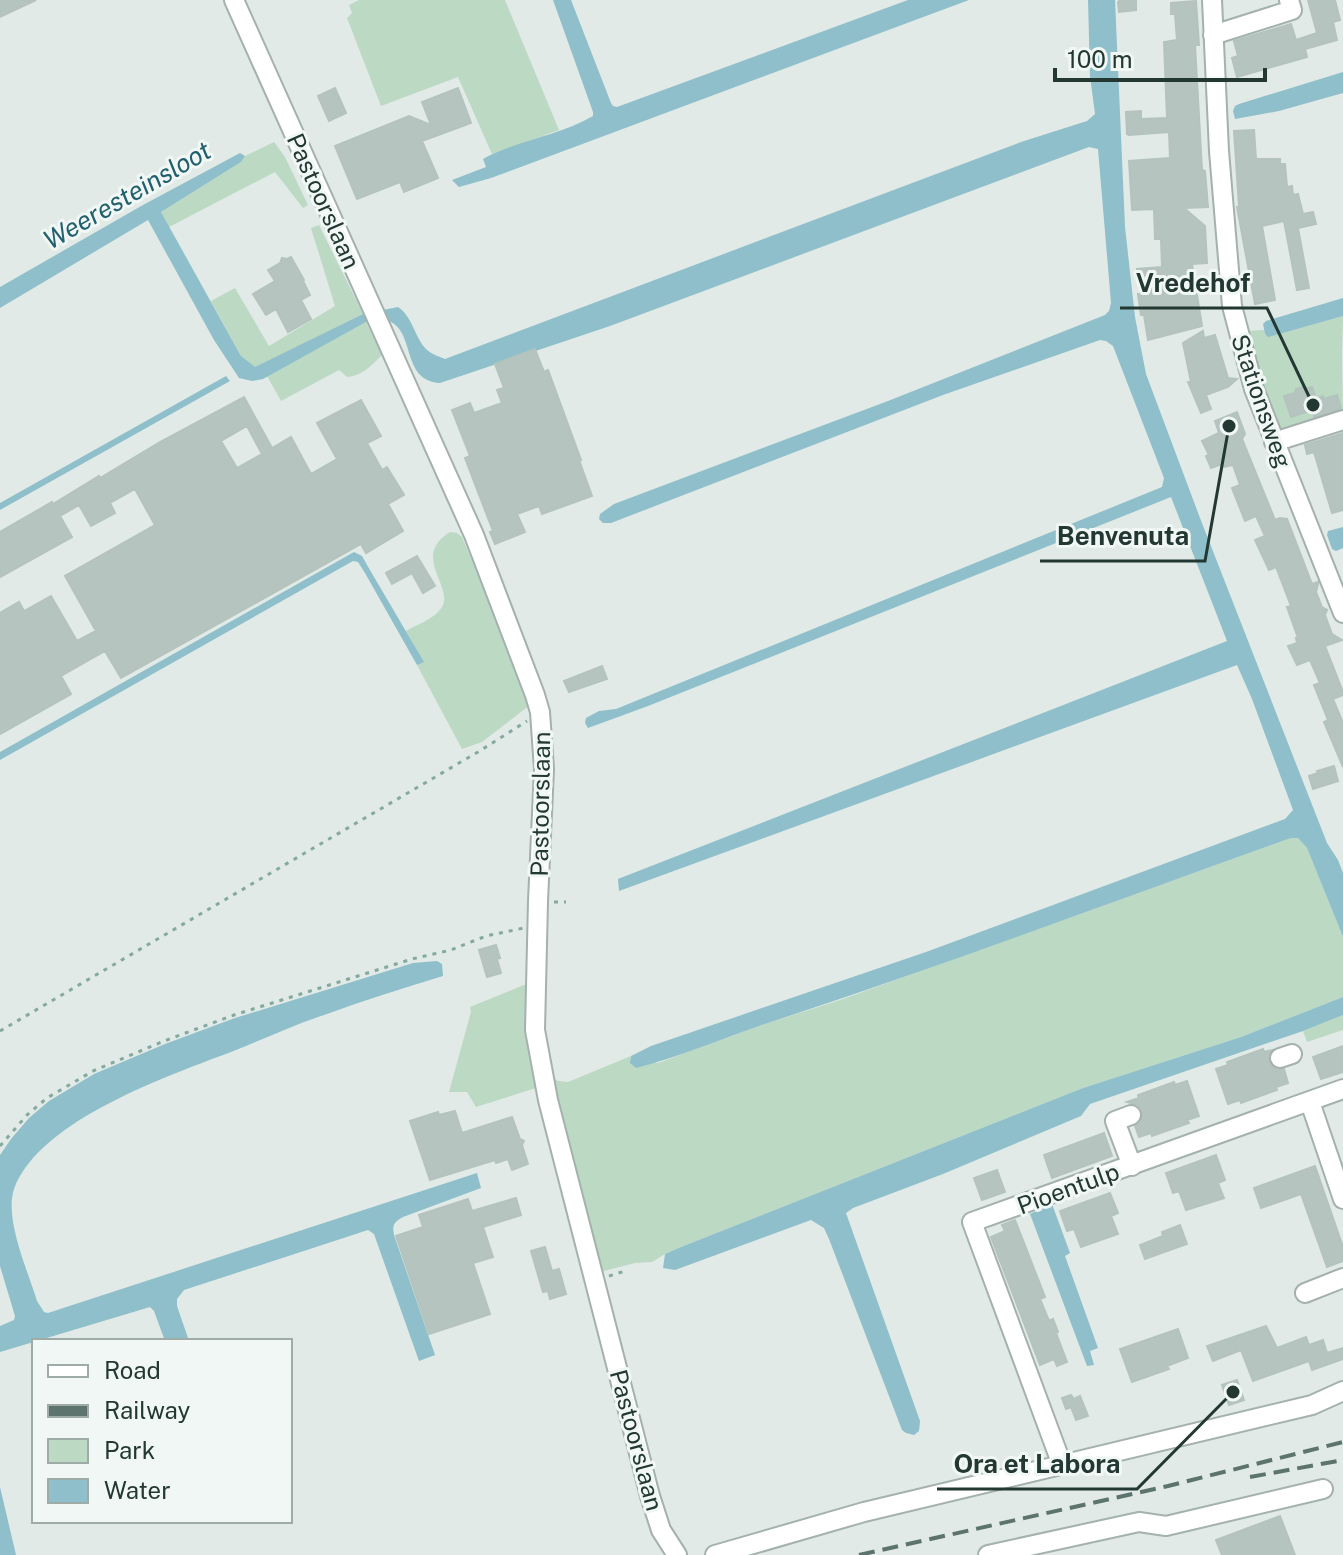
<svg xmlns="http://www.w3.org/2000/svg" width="1343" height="1555" font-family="'Public Sans',sans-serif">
  <rect width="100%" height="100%" fill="#e1eae6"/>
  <path fill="#bcd9c4" d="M 359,0 L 505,0 L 559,130 L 492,154 L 458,77 L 381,106 L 347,18 L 352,13 L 349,5 Z
    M 274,142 L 285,157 L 308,205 L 303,208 L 275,172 L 169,227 L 161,212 L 241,162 L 245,156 Z
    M 319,225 L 363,314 L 255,368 L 241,356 L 211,301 L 235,288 L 269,346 L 335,306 L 311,228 Z
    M 1343,316 L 1342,356 L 1343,418 L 1279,436 L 1244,331 L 1264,330 L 1265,334 L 1268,336 Z
    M 366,322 L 382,355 C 372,365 362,376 347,377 L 339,370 L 281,401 L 267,376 Z
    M 450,532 L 457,533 L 462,537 L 524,684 L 530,705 L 482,742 L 462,749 L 417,665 L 423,662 L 406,631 C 416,625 431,620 439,611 C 460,590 408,558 450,532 Z
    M 1291,838 L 1298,838 L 1307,848 L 1343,937 L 1343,997 L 1241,1037 L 1083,1088 L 681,1247 L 665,1254 L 652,1262 L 635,1263 L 600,1272 L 551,1077 L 558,1081 L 568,1082 L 631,1056 L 630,1059 L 658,1063 L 759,1026 L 840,1000 Z
    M 529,983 L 539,1087 L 476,1107 L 467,1092 L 449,1092 L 471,1012 L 470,1007 Z
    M 1343,1015 L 1343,1030 L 1307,1042 L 1303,1031 Z"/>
  <path fill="#8ebfca" d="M 553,0 L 571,0 L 611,103 L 613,106 L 617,107 L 908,0 L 969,0 L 491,178 L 459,187 L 452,180 L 486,167 L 483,159 C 517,140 559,136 593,116 L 593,112 Z
    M 1088,0 L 1115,0 L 1125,227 L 1135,317 L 1146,374 L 1200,518 L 1327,843 L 1338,860 L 1343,873 L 1343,937 L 1307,848 L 1298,838 L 1291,838 C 1123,898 955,961 786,1017 C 735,1033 687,1055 636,1068 L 630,1063 L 631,1056 L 651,1046 L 926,952 L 1285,819 L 1293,810 L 1252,699 L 1237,665 L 619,891 L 618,879 L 1227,641 L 1171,497 L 648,706 L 588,728 L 585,723 L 586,718 L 599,711 L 616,709 L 1162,487 L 1164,478 L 1113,346 L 1106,341 L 1100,340 L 943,395 L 611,523 L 603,523 L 599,519 L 600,514 L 614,504 L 888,401 L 1105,315 L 1109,311 L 1111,303 L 1098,149 L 1089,147 L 610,326 L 440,383 C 402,381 415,334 391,322 C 384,318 374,321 366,322 L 263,379 L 252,381 L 239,378 L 214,340 L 148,220 L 0,308 L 0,287 L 143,205 L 240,153 L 245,156 L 241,162 L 161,212 L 241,356 L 255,367 L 363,314 L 398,307 C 415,318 415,345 433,354 C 436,356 441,357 445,359 L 1021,142 L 1087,121 L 1095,114 L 1090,76 Z
    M 1343,72 L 1343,93 L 1279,111 L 1235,119 L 1233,111 L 1235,106 L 1239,104 Z
    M 1343,298 L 1343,316 L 1268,337 L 1265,334 L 1263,324 L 1266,321 Z
    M 226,376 L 230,381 L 0,510 L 0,503 Z
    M 1343,527 L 1343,548 L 1336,551 L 1332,549 L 1327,535 L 1328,531 Z
    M 354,552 L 362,556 L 367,565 L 424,662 L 417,665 L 365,573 L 358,562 L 353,561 L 0,760 L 0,752 Z
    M 437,961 L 442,964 L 443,976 C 404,988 365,1000 327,1014 C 296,1024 266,1038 236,1050 C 171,1075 40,1119 14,1189 C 4,1219 28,1271 37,1301 L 44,1312 L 48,1313 L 477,1173 L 481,1188 L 403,1217 C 394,1222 392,1225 394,1235 L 435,1355 L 419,1361 L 374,1234 L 368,1230 L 184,1290 L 177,1299 L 177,1306 L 189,1341 L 165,1341 L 154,1311 L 150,1307 L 0,1352 L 0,1326 L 14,1320 L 15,1316 L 0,1266 L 0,1155 L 11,1139 L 29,1118 L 49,1101 L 94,1074 L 165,1044 L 235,1018 L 413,963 Z
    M 1343,997 L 1343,1015 L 1303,1031 L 1090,1104 L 1081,1116 L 943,1174 L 853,1208 L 846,1213 L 920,1421 L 919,1431 L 914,1435 L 906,1433 L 902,1430 L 829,1239 L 824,1228 L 811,1220 L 675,1270 L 663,1268 L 665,1254 L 681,1247 L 1083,1088 L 1241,1037 Z
    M 1052,1204 L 1070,1253 L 1065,1256 L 1098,1348 L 1090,1351 L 1094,1365 L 1087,1366 L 1030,1214 Z
    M 0,1487 L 16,1555 L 0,1555 Z"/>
  <path fill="#b6c4bf" stroke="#b4c3bd" stroke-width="2" fill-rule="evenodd" d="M 0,0 L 36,0 L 0,17 Z
    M 1120,0 L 1136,0 L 1136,10 L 1119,12 L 1118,2 Z
    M 1308,0 L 1335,0 L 1340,20 L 1333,22 L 1337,40 L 1305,49 L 1307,57 L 1237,77 L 1232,58 L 1238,56 L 1234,41 L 1291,24 L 1296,40 L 1317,33 Z
    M 1196,1 L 1199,45 L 1195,45 L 1202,170 L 1205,171 L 1208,207 L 1184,208 L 1205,226 L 1207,263 L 1192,264 L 1202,326 L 1148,340 L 1144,315 L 1141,315 L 1138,294 L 1141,294 L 1137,269 L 1162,267 L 1161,239 L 1155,239 L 1154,209 L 1132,210 L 1129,161 L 1170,158 L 1169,132 L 1129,135 L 1127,134 L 1126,112 L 1141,111 L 1141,119 L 1167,118 L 1164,42 L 1177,40 L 1175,14 L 1171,14 L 1171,3 Z
    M 335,88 L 346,113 L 329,121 L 318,96 Z
    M 458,88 L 471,123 L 422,141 L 438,178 L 404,192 L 400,182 L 357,199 L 335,146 L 409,116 L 431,125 L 422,102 Z
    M 1254,130 L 1256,159 L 1280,159 L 1280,164 L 1285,164 L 1287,187 L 1292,186 L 1293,195 L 1298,194 L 1303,214 L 1313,212 L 1316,224 L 1298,228 L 1309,288 L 1297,290 L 1284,221 L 1262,226 L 1275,300 L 1255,304 L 1237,207 L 1239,207 L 1234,131 Z
    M 291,257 L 304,280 L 303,281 L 310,295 L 301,300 L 311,319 L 288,332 L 276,309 L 266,315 L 253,294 L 275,281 L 268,270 L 280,263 L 282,258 L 287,259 Z
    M 1203,331 L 1204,338 L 1215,335 L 1228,378 L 1237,379 L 1228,387 L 1206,395 L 1211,409 L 1201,413 L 1188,382 L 1191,382 L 1183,343 Z
    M 535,349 L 544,372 L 548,370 L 581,460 L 579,460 L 592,496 L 542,514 L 539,506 L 517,514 L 525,532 L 495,544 L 490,532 L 493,531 L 465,458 L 470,456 L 452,410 L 470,403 L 474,413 L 502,403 L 497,390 L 504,388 L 495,364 Z
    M 1302,387 L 1305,389 L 1312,387 L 1316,399 L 1323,396 L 1324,399 L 1337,395 L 1341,408 L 1314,417 L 1312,410 L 1291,417 L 1284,396 L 1295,393 L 1296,389 Z
    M 244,397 L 272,448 L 291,437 L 311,474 L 337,459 L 317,423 L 361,400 L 381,436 L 367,443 L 382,470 L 387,467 L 404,495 L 388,504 L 403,531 L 366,553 L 361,544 L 121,678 L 105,651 L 61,676 L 71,694 L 0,734 L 0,613 L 19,602 L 24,611 L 51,596 L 77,641 L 96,631 L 65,576 L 155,525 L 135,489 L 110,503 L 115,513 L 91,526 L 79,505 L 60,516 L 72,537 L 0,577 L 0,532 L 52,502 L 53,504 L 99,476 L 100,478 L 160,442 ZM 247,426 L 262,454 L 237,468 L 221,441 Z
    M 1237,412 L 1245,434 L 1242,439 L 1275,520 L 1280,518 L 1287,519 L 1312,584 L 1318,582 L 1318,584 L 1316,592 L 1322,607 L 1327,610 L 1325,615 L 1332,634 L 1342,640 L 1325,646 L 1343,692 L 1343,695 L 1333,699 L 1343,723 L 1343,767 L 1324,722 L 1328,720 L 1314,685 L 1320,683 L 1310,660 L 1297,665 L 1288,646 L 1297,643 L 1296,638 L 1298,638 L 1287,607 L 1291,606 L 1276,567 L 1269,570 L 1255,540 L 1265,536 L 1256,516 L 1245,521 L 1232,488 L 1240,485 L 1233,465 L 1224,467 L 1222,464 L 1211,468 L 1206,456 L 1209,455 L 1202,441 L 1219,433 L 1215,421 Z
    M 1343,433 L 1343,510 L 1332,513 L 1314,452 L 1307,454 L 1305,445 Z
    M 417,556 L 435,586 L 423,593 L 412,573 L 392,584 L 386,573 Z
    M 602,666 L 607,679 L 569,692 L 564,681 Z
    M 1334,766 L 1338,781 L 1313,789 L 1309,776 L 1318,773 L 1317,771 Z
    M 496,945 L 500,958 L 497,959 L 501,973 L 487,977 L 479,950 Z
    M 1343,1046 L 1343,1072 L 1321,1079 L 1313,1057 Z
    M 1263,1049 L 1264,1052 L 1272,1050 L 1268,1056 L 1269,1062 L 1277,1070 L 1284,1069 L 1288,1083 L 1276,1087 L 1277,1090 L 1241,1103 L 1240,1100 L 1228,1104 L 1216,1069 L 1228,1065 L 1227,1062 Z
    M 1187,1081 L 1199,1116 L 1187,1120 L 1189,1123 L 1152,1136 L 1151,1133 L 1139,1137 L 1135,1126 L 1141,1122 L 1142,1112 L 1138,1105 L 1127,1102 L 1139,1098 L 1138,1095 L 1174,1082 L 1175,1085 Z
    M 455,1111 L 462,1133 L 512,1117 L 520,1139 L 524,1141 L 522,1145 L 528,1164 L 512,1170 L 508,1159 L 496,1163 L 495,1160 L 430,1180 L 410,1121 L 438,1112 L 439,1115 Z
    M 1104,1133 L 1112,1156 L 1052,1178 L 1044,1155 Z
    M 1216,1155 L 1225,1180 L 1218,1183 L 1224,1198 L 1186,1210 L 1179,1191 L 1173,1193 L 1166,1173 Z
    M 1315,1166 L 1343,1247 L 1343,1261 L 1327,1267 L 1301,1194 L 1261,1208 L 1254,1188 Z
    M 997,1170 L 1005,1192 L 982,1200 L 974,1178 Z
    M 1110,1193 L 1118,1213 L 1111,1216 L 1118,1234 L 1081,1247 L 1074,1229 L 1067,1231 L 1060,1211 Z
    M 516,1198 L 521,1215 L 483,1227 L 493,1257 L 473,1263 L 490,1314 L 429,1334 L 396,1236 L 423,1227 L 419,1215 L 468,1199 L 472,1211 Z
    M 1015,1220 L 1045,1297 L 1040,1299 L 1049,1321 L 1053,1319 L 1058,1332 L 1056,1333 L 1067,1362 L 1057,1366 L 1054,1359 L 1040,1365 L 991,1237 L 1005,1231 L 1002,1225 Z
    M 1180,1225 L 1187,1244 L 1145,1259 L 1140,1245 L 1163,1236 L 1162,1232 Z
    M 545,1247 L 552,1271 L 559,1269 L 566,1294 L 550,1299 L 548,1291 L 543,1292 L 531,1251 Z
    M 1266,1326 L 1277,1348 L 1306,1337 L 1309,1345 L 1323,1340 L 1327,1353 L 1343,1348 L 1343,1359 L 1312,1370 L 1309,1361 L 1253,1381 L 1241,1350 L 1213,1361 L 1207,1346 Z
    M 1178,1329 L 1188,1358 L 1167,1366 L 1169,1369 L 1132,1382 L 1120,1349 Z
    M 1237,1380 L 1244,1400 L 1229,1405 L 1222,1385 Z
    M 1071,1395 L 1074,1399 L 1080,1396 L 1088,1416 L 1076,1420 L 1071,1407 L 1066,1409 L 1062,1398 Z
    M 1280,1516 L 1295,1555 L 1222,1555 L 1216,1540 Z"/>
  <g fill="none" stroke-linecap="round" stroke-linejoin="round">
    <g stroke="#a4b1ad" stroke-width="22">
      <path id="minor" d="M 234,0 L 474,535 L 535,695 L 540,712 L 544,769 L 538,901 L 535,1030 L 548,1100 L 650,1496 L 661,1530 L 677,1555
        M 1212,0 L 1219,151 L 1232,306 L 1254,389 L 1343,613
        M 1213,35 L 1292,10 L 1289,0
        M 1274,442 L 1343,420
        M 1280,1058 L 1292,1054
        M 1310,1102 L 1343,1199
        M 1131,1115 L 1115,1121 L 1132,1166
        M 1305,1293 L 1343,1278
        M 1062,1465 L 972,1222 L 1343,1089
        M 715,1555 L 864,1512 L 1312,1405 L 1343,1391
        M 988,1555 L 1139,1522 L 1166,1526 L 1323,1489"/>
    </g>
    <path stroke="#84aa9f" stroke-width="3" stroke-dasharray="4 6" stroke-linecap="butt" d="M 554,902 L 566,902
      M 0,1031 L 478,752 L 527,721
      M 0,1146 L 27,1115 L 47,1098 L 93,1071 L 164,1041 L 234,1015 L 412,959 L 451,950 L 486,936 L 524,928
      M 609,1276 L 625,1271"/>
    <use href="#minor" stroke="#fff" stroke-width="18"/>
    <path stroke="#5d746e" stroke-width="4" stroke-dasharray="16 8" stroke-linecap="butt" d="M 1250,1477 L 1343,1460
      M 859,1555 L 1168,1486 L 1343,1442"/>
  </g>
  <g text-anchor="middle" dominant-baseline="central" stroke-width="6" stroke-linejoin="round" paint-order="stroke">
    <g font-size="24" fill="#233833" stroke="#f1f7f4">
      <text transform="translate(324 201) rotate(66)">Pastoorslaan</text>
      <text transform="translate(1262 401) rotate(71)">Stationsweg</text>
      <text transform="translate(540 804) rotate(-89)">Pastoorslaan</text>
      <text transform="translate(1068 1188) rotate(-20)">Pioentulp</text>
      <text transform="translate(637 1440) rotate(75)">Pastoorslaan</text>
    </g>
    <g font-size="26" font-style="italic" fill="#23606e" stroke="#f1f7f4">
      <text transform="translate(127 195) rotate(-30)">Weeresteinsloot</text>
    </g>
  </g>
  <path fill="none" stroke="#233833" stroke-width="3" d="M1313 405L1267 308H1120M1229 426L1205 561H1040M1233 1392L1137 1489H937"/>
  <g fill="#233833" stroke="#f1f7f4" stroke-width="3">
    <circle cx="1313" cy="405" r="8"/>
    <circle cx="1229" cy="426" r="8"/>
    <circle cx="1233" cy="1392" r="8"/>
  </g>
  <g font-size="26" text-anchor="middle" font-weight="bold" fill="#233833" stroke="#f1f7f4" stroke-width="6" stroke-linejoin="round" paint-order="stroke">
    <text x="1193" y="292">Vredehof</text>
    <text x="1123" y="545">Benvenuta</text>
    <text x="1037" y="1473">Ora et Labora</text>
  </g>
  <rect x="32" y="1339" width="260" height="184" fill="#f1f7f4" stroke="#9faba7" stroke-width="2"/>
  <rect x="48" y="1365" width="40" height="12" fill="#ffffff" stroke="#9faba7" stroke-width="2"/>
  <text x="104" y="1379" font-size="24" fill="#233833">Road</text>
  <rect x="48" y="1405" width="40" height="12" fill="#5d746e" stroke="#9faba7" stroke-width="2"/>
  <text x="104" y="1419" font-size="24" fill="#233833">Railway</text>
  <rect x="48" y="1439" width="40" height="24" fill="#bcd9c4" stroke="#9faba7" stroke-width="2"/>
  <text x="104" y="1459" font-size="24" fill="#233833">Park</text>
  <rect x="48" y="1479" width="40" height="24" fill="#8ebfca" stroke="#9faba7" stroke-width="2"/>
  <text x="104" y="1499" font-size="24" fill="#233833">Water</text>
  <path d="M1055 68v12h210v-12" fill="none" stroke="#233833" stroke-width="4"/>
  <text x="1067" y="68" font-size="24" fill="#233833" stroke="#f1f7f4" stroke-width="6" paint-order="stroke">100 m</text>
</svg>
